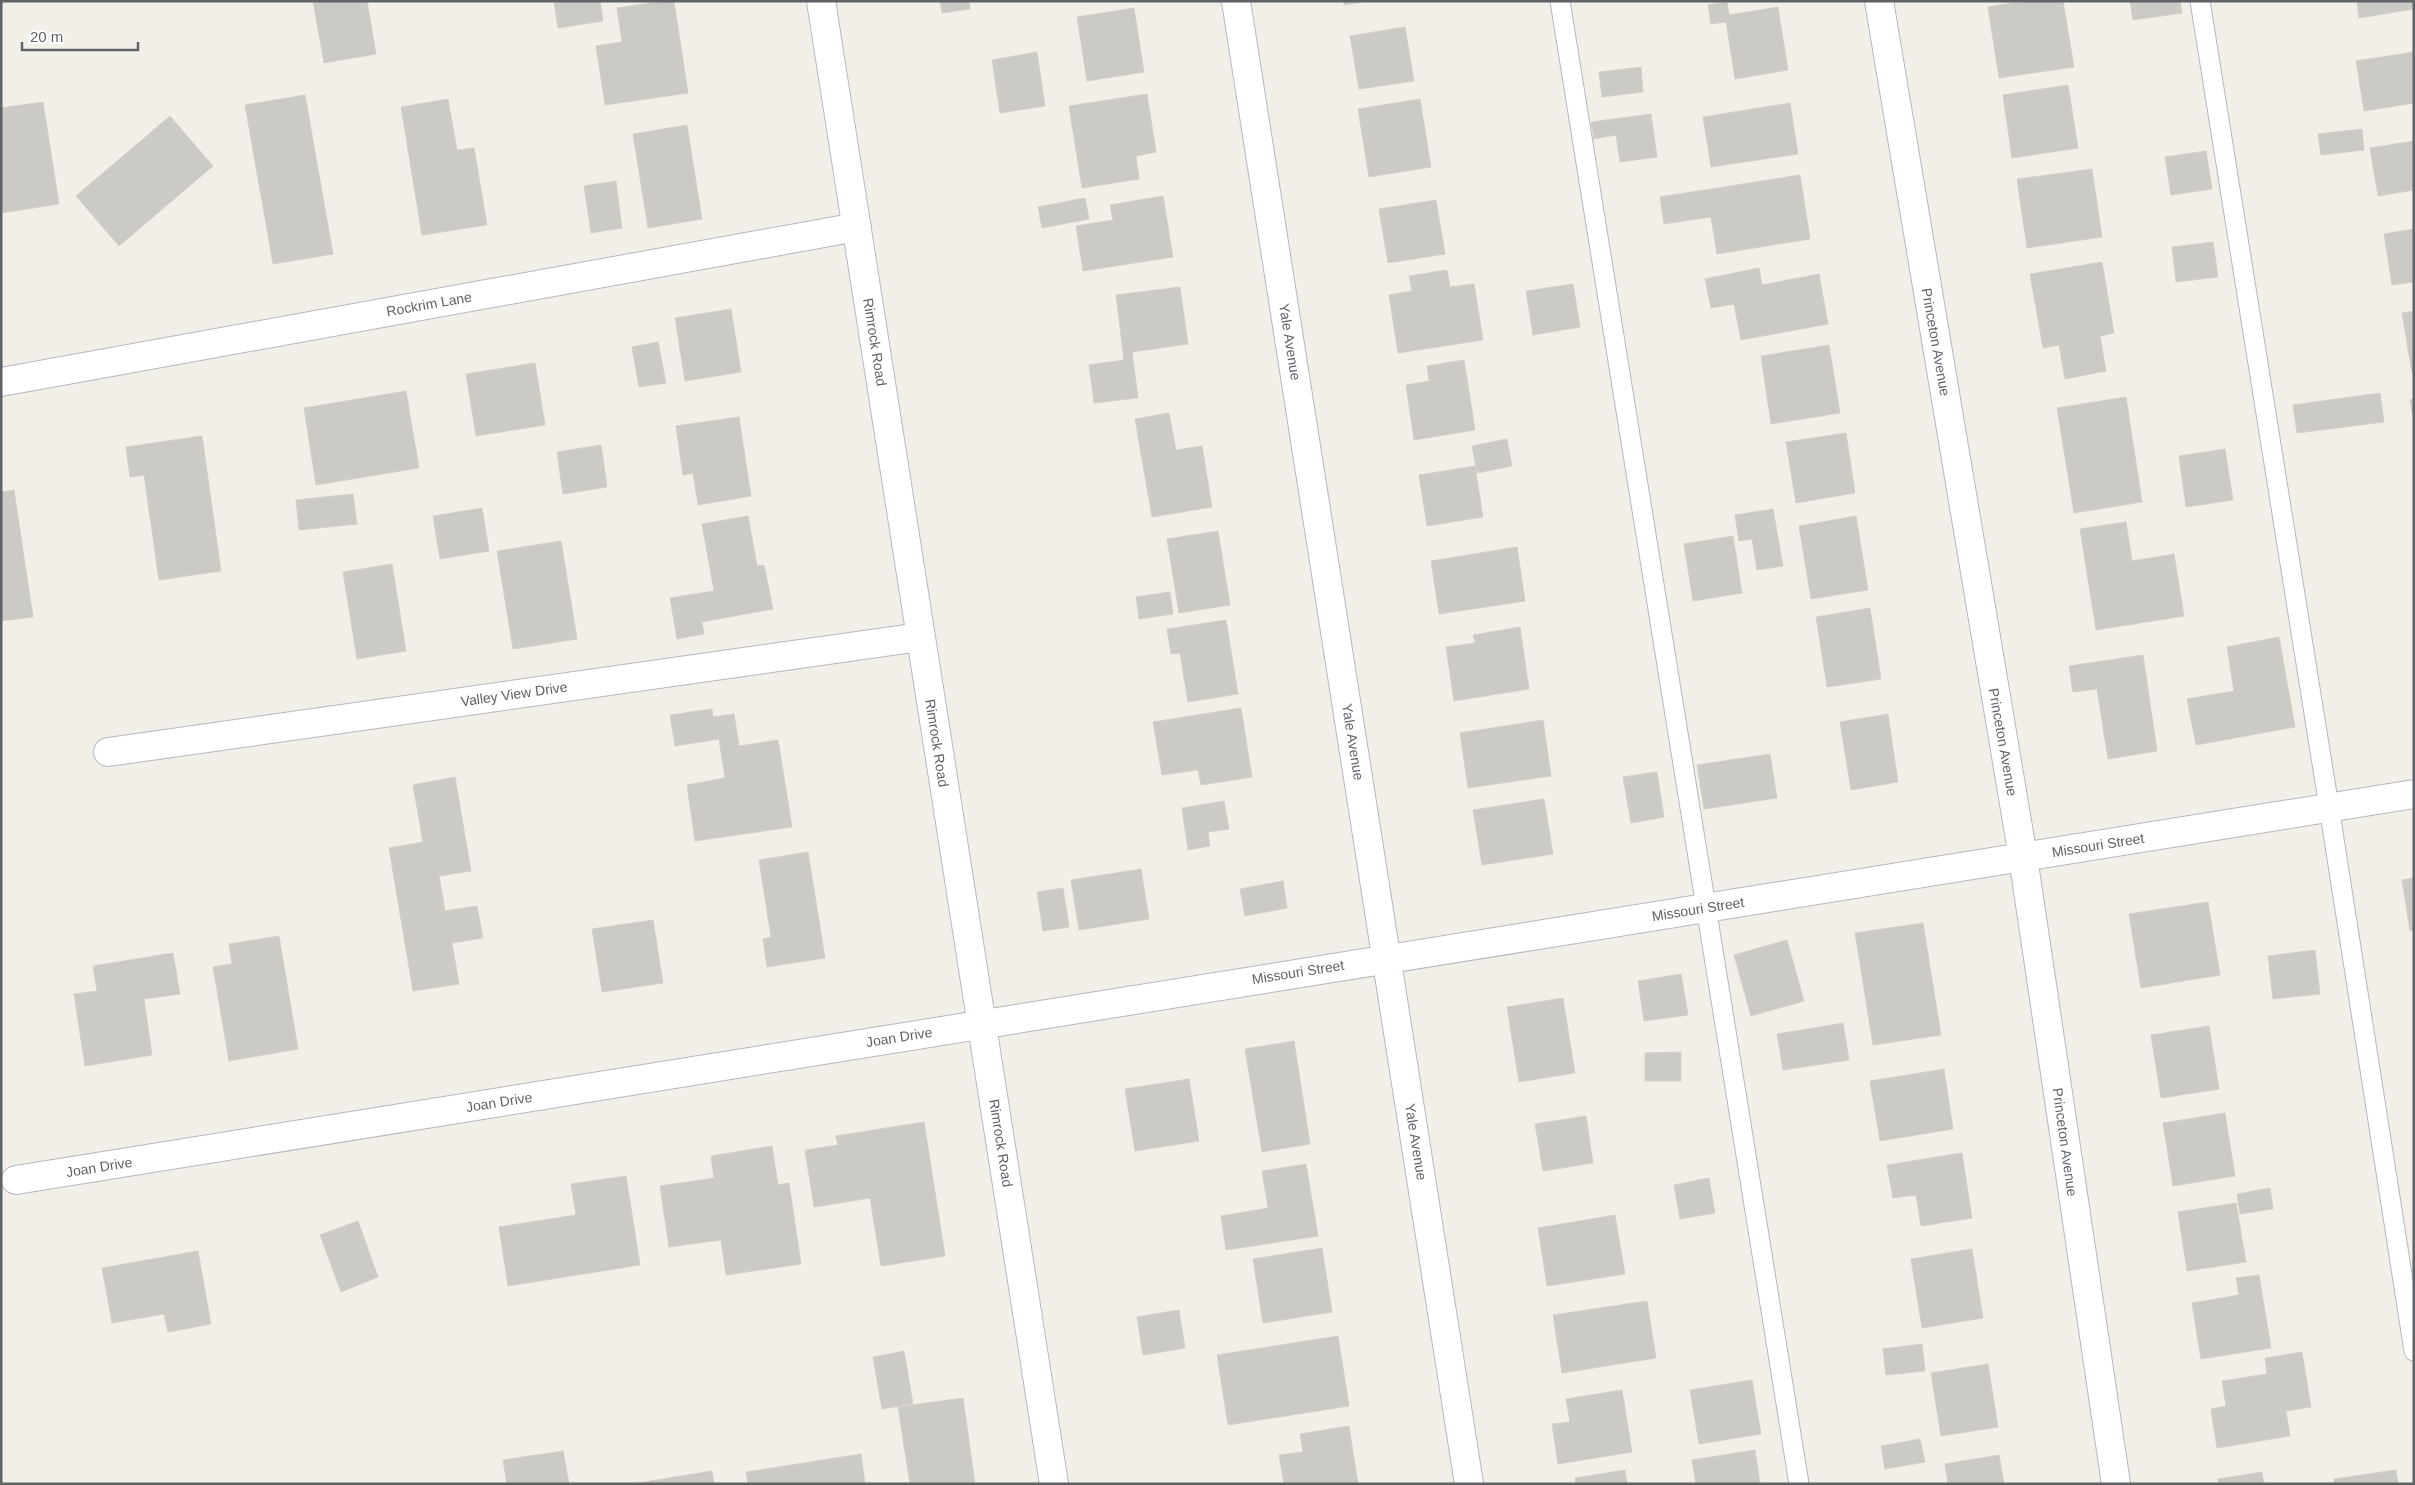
<svg xmlns="http://www.w3.org/2000/svg" width="2415" height="1485" font-family="Helvetica,sans-serif">
  <rect width="100%" height="100%" fill="#f1efe8"/>
  <path fill="#cccac5" stroke="#d6d1c6" d="M 313,1 L 367,1 L 376,54 L 324,63 Z
    M 554,1 L 600,1 L 603,21 L 558,28 Z
    M 663,1 L 674,1 L 688,93 L 605,105 L 596,46 L 622,42 L 617,8 Z
    M 940,1 L 969,1 L 970,9 L 942,13 Z
    M 1344,1 L 1368,1 L 1344,5 Z
    M 2024,1 L 2063,1 L 2074,67 L 1999,78 L 1988,7 Z
    M 2130,1 L 2180,1 L 2182,13 L 2133,20 Z
    M 2357,1 L 2414,1 L 2414,9 L 2359,18 Z
    M 1727,2 L 1729,15 L 1778,7 L 1788,70 L 1735,79 L 1726,22 L 1711,24 L 1708,5 Z
    M 1134,8 L 1144,72 L 1087,81 L 1077,17 Z
    M 1405,27 L 1414,81 L 1359,89 L 1350,36 Z
    M 1037,52 L 1045,106 L 1000,113 L 992,60 Z
    M 2414,52 L 2414,103 L 2364,111 L 2356,61 Z
    M 1641,67 L 1643,92 L 1602,97 L 1599,72 Z
    M 2068,85 L 2078,148 L 2012,158 L 2003,95 Z
    M 1147,94 L 1156,152 L 1136,156 L 1139,179 L 1082,188 L 1069,106 Z
    M 305,95 L 333,254 L 273,264 L 245,105 Z
    M 448,99 L 457,150 L 474,148 L 487,225 L 422,235 L 401,107 Z
    M 1420,99 L 1431,167 L 1369,177 L 1358,109 Z
    M 43,102 L 59,204 L 1,213 L 1,108 Z
    M 1790,103 L 1798,154 L 1711,167 L 1703,117 Z
    M 1651,114 L 1657,157 L 1620,162 L 1616,135 L 1594,139 L 1591,122 Z
    M 170,116 L 213,166 L 119,246 L 76,196 Z
    M 687,125 L 702,219 L 648,228 L 633,134 Z
    M 2362,129 L 2364,150 L 2321,155 L 2318,134 Z
    M 2414,141 L 2414,190 L 2378,196 L 2370,148 Z
    M 2206,151 L 2212,189 L 2171,195 L 2165,157 Z
    M 2092,169 L 2102,237 L 2027,248 L 2017,179 Z
    M 1800,175 L 1810,239 L 1717,254 L 1711,217 L 1664,224 L 1660,197 Z
    M 616,181 L 622,228 L 591,233 L 584,186 Z
    M 1163,196 L 1173,257 L 1083,271 L 1076,226 L 1113,220 L 1110,205 Z
    M 1085,198 L 1089,219 L 1042,228 L 1038,207 Z
    M 1436,200 L 1445,254 L 1388,263 L 1379,209 Z
    M 2414,229 L 2414,282 L 2392,285 L 2384,234 Z
    M 2213,242 L 2218,277 L 2176,282 L 2172,247 Z
    M 2102,262 L 2114,333 L 2100,336 L 2106,371 L 2065,379 L 2059,345 L 2043,348 L 2030,274 Z
    M 1759,268 L 1762,285 L 1819,274 L 1828,324 L 1741,340 L 1734,304 L 1711,308 L 1705,279 Z
    M 1447,270 L 1450,287 L 1474,284 L 1483,340 L 1398,353 L 1389,295 L 1412,291 L 1409,276 Z
    M 1573,284 L 1580,327 L 1533,335 L 1526,291 Z
    M 1180,287 L 1188,344 L 1132,352 L 1138,398 L 1094,403 L 1089,365 L 1124,360 L 1116,295 Z
    M 731,309 L 741,372 L 685,381 L 675,318 Z
    M 2414,311 L 2414,373 L 2412,373 L 2402,313 Z
    M 658,342 L 666,383 L 639,387 L 632,347 Z
    M 1829,345 L 1840,413 L 1771,424 L 1761,356 Z
    M 1464,360 L 1475,430 L 1414,440 L 1406,385 L 1429,381 L 1427,366 Z
    M 535,363 L 545,425 L 476,436 L 466,374 Z
    M 406,391 L 419,468 L 316,485 L 304,408 Z
    M 2380,393 L 2384,422 L 2297,433 L 2293,405 Z
    M 2126,397 L 2142,502 L 2074,513 L 2057,408 Z
    M 2414,399 L 2414,423 L 2410,400 Z
    M 1169,413 L 1176,450 L 1202,446 L 1212,507 L 1152,517 L 1135,419 Z
    M 739,417 L 751,496 L 698,505 L 693,473 L 683,475 L 676,426 Z
    M 1846,433 L 1855,493 L 1796,503 L 1786,442 Z
    M 202,436 L 221,571 L 159,580 L 144,475 L 130,477 L 126,447 Z
    M 1507,439 L 1512,466 L 1477,473 L 1472,446 Z
    M 601,445 L 607,487 L 563,494 L 557,452 Z
    M 2225,449 L 2233,500 L 2186,507 L 2179,456 Z
    M 1475,466 L 1483,517 L 1427,526 L 1419,475 Z
    M 14,490 L 33,617 L 1,621 L 1,492 Z
    M 353,494 L 357,524 L 299,530 L 296,500 Z
    M 482,508 L 489,551 L 440,559 L 433,516 Z
    M 1773,509 L 1783,566 L 1757,570 L 1752,539 L 1739,541 L 1735,515 Z
    M 748,516 L 757,566 L 764,565 L 773,609 L 702,622 L 704,634 L 677,639 L 670,598 L 714,591 L 702,524 Z
    M 1856,516 L 1868,590 L 1811,599 L 1799,526 Z
    M 2126,522 L 2132,561 L 2174,554 L 2184,616 L 2096,630 L 2080,529 Z
    M 1218,531 L 1230,605 L 1179,613 L 1167,539 Z
    M 1733,536 L 1742,593 L 1693,601 L 1684,544 Z
    M 561,541 L 577,639 L 513,649 L 497,551 Z
    M 1517,547 L 1525,601 L 1439,614 L 1431,561 Z
    M 392,564 L 406,651 L 357,659 L 343,572 Z
    M 1170,592 L 1173,614 L 1139,619 L 1136,597 Z
    M 1870,608 L 1881,679 L 1827,687 L 1816,617 Z
    M 1226,620 L 1238,694 L 1188,702 L 1180,653 L 1171,654 L 1167,629 Z
    M 1520,627 L 1529,689 L 1454,701 L 1446,647 L 1475,643 L 1473,635 Z
    M 2279,637 L 2295,727 L 2196,745 L 2187,699 L 2234,691 L 2227,647 Z
    M 2143,655 L 2157,751 L 2108,759 L 2097,689 L 2073,692 L 2069,666 Z
    M 1241,708 L 1252,777 L 1201,785 L 1198,770 L 1162,775 L 1153,722 Z
    M 712,709 L 713,717 L 734,714 L 739,746 L 778,740 L 792,827 L 695,841 L 687,785 L 725,778 L 719,739 L 675,746 L 670,715 Z
    M 1888,714 L 1898,782 L 1851,790 L 1840,722 Z
    M 1543,720 L 1551,776 L 1468,788 L 1460,733 Z
    M 1770,754 L 1777,798 L 1704,809 L 1697,765 Z
    M 1657,772 L 1664,817 L 1631,823 L 1623,777 Z
    M 455,777 L 471,871 L 439,876 L 445,911 L 477,906 L 483,938 L 452,943 L 459,984 L 413,991 L 389,848 L 423,842 L 413,785 Z
    M 1544,799 L 1553,854 L 1482,865 L 1473,810 Z
    M 1224,801 L 1229,829 L 1208,832 L 1210,846 L 1188,850 L 1182,808 Z
    M 808,852 L 825,958 L 767,967 L 763,939 L 771,937 L 759,860 Z
    M 1141,869 L 1149,919 L 1079,930 L 1071,880 Z
    M 2414,878 L 2414,930 L 2410,931 L 2402,880 Z
    M 1283,881 L 1287,908 L 1245,916 L 1240,889 Z
    M 1063,888 L 1069,927 L 1043,931 L 1037,892 Z
    M 2208,902 L 2220,975 L 2141,988 L 2129,914 Z
    M 653,920 L 663,983 L 602,992 L 592,929 Z
    M 1923,923 L 1941,1035 L 1873,1045 L 1855,933 Z
    M 279,936 L 298,1049 L 229,1061 L 213,967 L 232,964 L 229,944 Z
    M 1787,940 L 1804,1001 L 1751,1016 L 1734,955 Z
    M 2315,950 L 2320,994 L 2273,999 L 2268,956 Z
    M 173,953 L 180,994 L 144,999 L 152,1055 L 85,1066 L 74,994 L 97,991 L 93,966 Z
    M 1681,974 L 1688,1015 L 1644,1021 L 1638,981 Z
    M 1563,998 L 1575,1073 L 1519,1082 L 1507,1007 Z
    M 1843,1023 L 1849,1060 L 1783,1070 L 1777,1034 Z
    M 2209,1026 L 2219,1089 L 2161,1098 L 2151,1035 Z
    M 1294,1041 L 1310,1144 L 1262,1152 L 1245,1049 Z
    M 1681,1052 L 1681,1081 L 1645,1081 L 1645,1053 Z
    M 1944,1069 L 1953,1129 L 1880,1141 L 1870,1081 Z
    M 1189,1079 L 1199,1141 L 1135,1151 L 1125,1089 Z
    M 2225,1113 L 2235,1176 L 2173,1186 L 2163,1123 Z
    M 1586,1116 L 1593,1163 L 1543,1171 L 1535,1124 Z
    M 924,1122 L 945,1256 L 881,1266 L 870,1198 L 814,1207 L 805,1150 L 838,1145 L 836,1136 Z
    M 772,1146 L 778,1185 L 789,1183 L 801,1264 L 726,1275 L 721,1240 L 669,1247 L 660,1186 L 714,1178 L 711,1156 Z
    M 1962,1153 L 1972,1218 L 1921,1226 L 1916,1195 L 1893,1198 L 1887,1165 Z
    M 1306,1164 L 1318,1236 L 1226,1250 L 1221,1216 L 1268,1208 L 1262,1171 Z
    M 626,1176 L 640,1265 L 508,1286 L 499,1227 L 576,1215 L 571,1184 Z
    M 1709,1178 L 1715,1213 L 1680,1219 L 1674,1185 Z
    M 2270,1188 L 2273,1209 L 2240,1214 L 2237,1194 Z
    M 2236,1203 L 2246,1262 L 2187,1271 L 2178,1212 Z
    M 1615,1215 L 1625,1274 L 1547,1286 L 1538,1228 Z
    M 358,1221 L 378,1277 L 341,1292 L 320,1235 Z
    M 1322,1248 L 1332,1312 L 1263,1323 L 1253,1259 Z
    M 1972,1249 L 1983,1318 L 1922,1328 L 1911,1259 Z
    M 198,1251 L 211,1324 L 168,1332 L 164,1314 L 112,1323 L 102,1268 Z
    M 2259,1275 L 2271,1348 L 2201,1359 L 2192,1303 L 2239,1295 L 2236,1278 Z
    M 1647,1301 L 1656,1358 L 1562,1373 L 1553,1315 Z
    M 1179,1310 L 1185,1348 L 1143,1355 L 1137,1317 Z
    M 1338,1336 L 1349,1406 L 1228,1425 L 1217,1355 Z
    M 1922,1344 L 1925,1371 L 1886,1375 L 1883,1349 Z
    M 904,1351 L 913,1404 L 882,1409 L 873,1357 Z
    M 2302,1352 L 2311,1407 L 2286,1411 L 2290,1436 L 2217,1448 L 2211,1409 L 2226,1406 L 2222,1381 L 2267,1374 L 2265,1358 Z
    M 1988,1364 L 1998,1427 L 1941,1436 L 1931,1373 Z
    M 1752,1380 L 1761,1434 L 1699,1444 L 1690,1390 Z
    M 1622,1390 L 1632,1452 L 1558,1464 L 1552,1424 L 1570,1422 L 1566,1399 Z
    M 963,1398 L 975,1484 L 910,1484 L 898,1407 Z
    M 1349,1426 L 1358,1484 L 1284,1484 L 1279,1455 L 1303,1452 L 1300,1434 Z
    M 1920,1439 L 1925,1462 L 1885,1469 L 1881,1446 Z
    M 1755,1450 L 1760,1484 L 1696,1484 L 1692,1460 Z
    M 563,1451 L 569,1484 L 507,1484 L 503,1460 Z
    M 861,1454 L 865,1484 L 748,1484 L 746,1472 Z
    M 1999,1455 L 2004,1484 L 1948,1484 L 1945,1464 Z
    M 1625,1470 L 1627,1484 L 1576,1484 L 1575,1478 Z
    M 2396,1470 L 2398,1484 L 2334,1484 L 2334,1479 Z
    M 712,1471 L 714,1484 L 632,1484 Z
    M 2262,1472 L 2264,1484 L 2219,1484 L 2218,1479 Z"/>
  <g fill="none" stroke-linecap="round" stroke-linejoin="round">
    <g stroke="#b5b8bc" stroke-width="21">
      <path id="lane" d="M 1560,1 L 1799,1484
        M 2200,1 L 2329,807 L 2414,1351"/>
    </g>
    <g stroke="#b5b8bc" stroke-width="30">
      <path id="street" d="M 1236,1 L 1469,1484
        M 1879,1 L 2023,857 L 2116,1484
        M 1,382 L 857,227
        M 108,752 L 920,637
        M 16,1180 L 2414,794"/>
    </g>
    <g stroke="#b6babf" stroke-width="30">
      <path id="secondary" d="M 821,1 L 1054,1484"/>
    </g>
    <use href="#lane" stroke="#fff" stroke-width="19"/>
    <use href="#street" stroke="#fff" stroke-width="28"/>
    <use href="#secondary" stroke="#fff" stroke-width="28"/>
  </g>
  <g text-anchor="middle" dominant-baseline="central" stroke-width="4.5" stroke-linejoin="round" paint-order="stroke">
    <g font-size="14" fill="#5f6368" stroke="#fff">
      <text transform="translate(429 304) rotate(-10)">Rockrim Lane</text>
      <text transform="translate(875 342) rotate(81)">Rimrock Road</text>
      <text transform="translate(1290 342) rotate(81)">Yale Avenue</text>
      <text transform="translate(1936 342) rotate(80)">Princeton Avenue</text>
      <text transform="translate(514 694) rotate(-8)">Valley View Drive</text>
      <text transform="translate(1353 742) rotate(81)">Yale Avenue</text>
      <text transform="translate(2003 742) rotate(80)">Princeton Avenue</text>
      <text transform="translate(937 743) rotate(81)">Rimrock Road</text>
      <text transform="translate(2098 845) rotate(-9)">Missouri Street</text>
      <text transform="translate(1698 909) rotate(-9)">Missouri Street</text>
      <text transform="translate(1298 972) rotate(-9)">Missouri Street</text>
      <text transform="translate(899 1037) rotate(-9)">Joan Drive</text>
      <text transform="translate(499 1102) rotate(-9)">Joan Drive</text>
      <text transform="translate(1416 1142) rotate(81)">Yale Avenue</text>
      <text transform="translate(2065 1142) rotate(82)">Princeton Avenue</text>
      <text transform="translate(1001 1143) rotate(81)">Rimrock Road</text>
      <text transform="translate(99 1167) rotate(-9)">Joan Drive</text>
    </g>
  </g>
  <rect width="2415" height="1485" fill="none" stroke="#5f6368" stroke-width="5"/>
  <path d="M22 42v8h116v-8" fill="none" stroke="#5f6368" stroke-width="2.5"/>
  <text x="30" y="42" font-size="15" fill="#5f6368" stroke="#ffffff" stroke-width="4" paint-order="stroke">20 m</text>
</svg>
